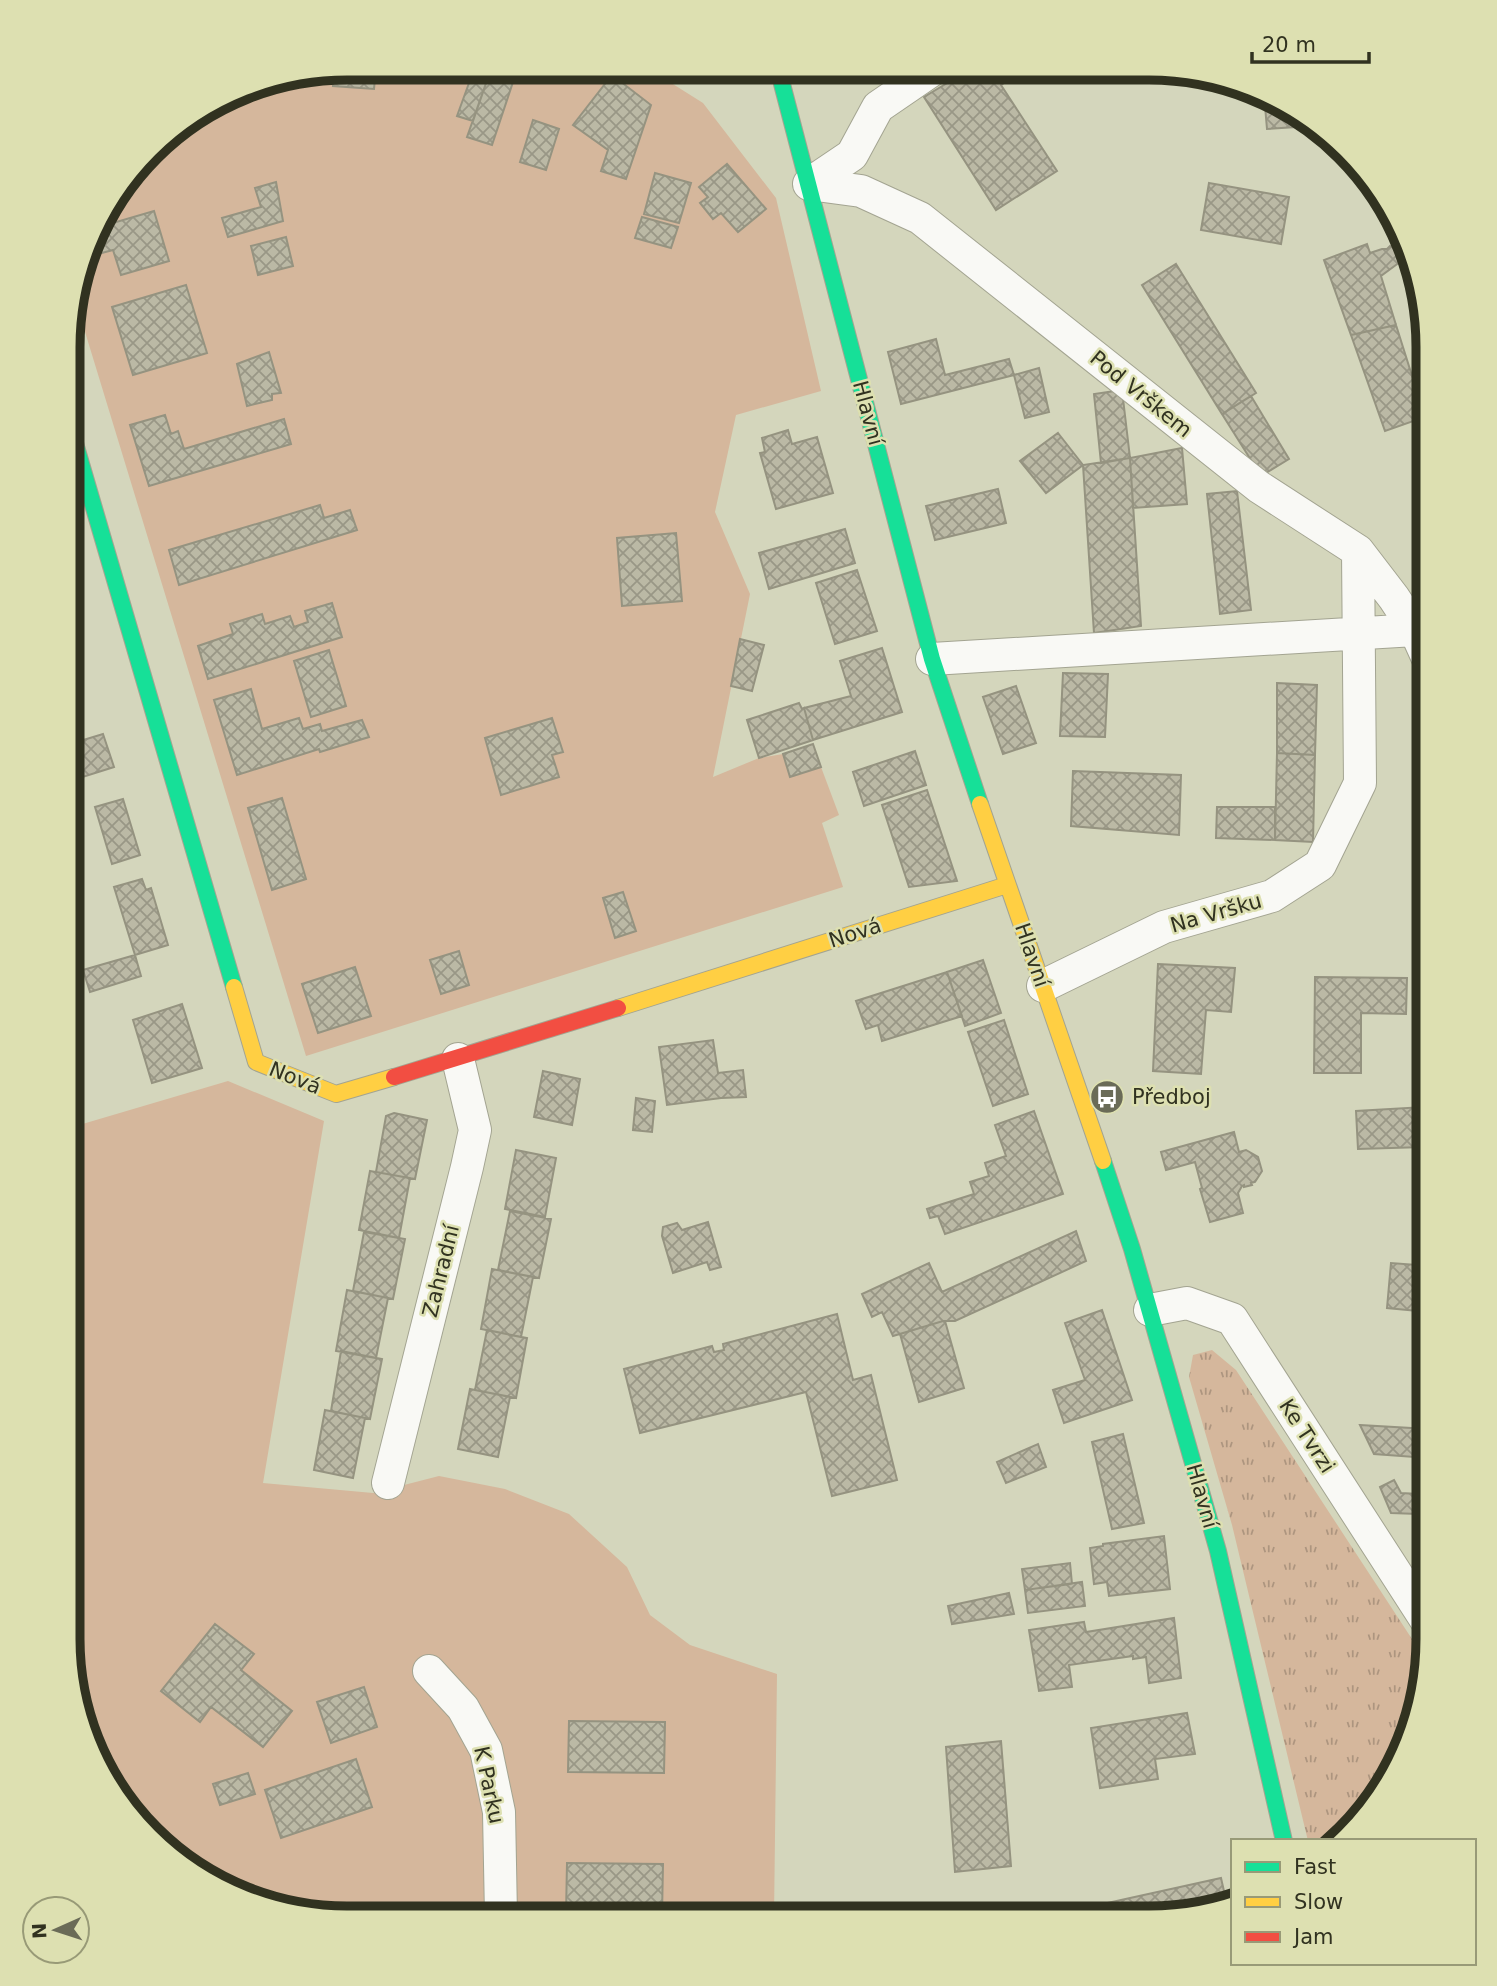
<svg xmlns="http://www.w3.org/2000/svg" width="1497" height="1986" font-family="'DejaVu Sans',sans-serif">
  <defs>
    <pattern id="park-tufts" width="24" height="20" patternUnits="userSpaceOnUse" patternTransform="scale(1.75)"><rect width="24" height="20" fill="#d5b79c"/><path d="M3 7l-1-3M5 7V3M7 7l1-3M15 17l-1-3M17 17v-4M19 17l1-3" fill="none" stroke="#ad957f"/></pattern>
    <pattern id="building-cross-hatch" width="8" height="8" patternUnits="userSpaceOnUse" patternTransform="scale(1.75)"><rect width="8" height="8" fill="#bbb9a5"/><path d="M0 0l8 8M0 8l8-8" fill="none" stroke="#999786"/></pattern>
  </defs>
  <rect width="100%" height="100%" fill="#d4d6bc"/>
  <path fill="#d5b79c" d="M 348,68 L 649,69 L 703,103 L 776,198 L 821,391 L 736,415 L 715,512 L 750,594 L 713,777 L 759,758 L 783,754 L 790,776 L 821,767 L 839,815 L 822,823 L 843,887 L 306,1056 L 75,299 L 105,208 L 164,137 L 257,83 Z
    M 228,1081 L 324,1121 L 263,1483 L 373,1493 L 439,1476 L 505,1489 L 569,1514 L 627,1567 L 650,1615 L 690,1645 L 777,1674 L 774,1917 L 312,1915 L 192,1870 L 138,1823 L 97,1762 L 68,1639 L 69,1128 Z"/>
  <path fill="url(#park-tufts)" d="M 1212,1350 L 1236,1370 L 1427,1662 L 1414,1729 L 1382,1793 L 1340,1841 L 1308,1841 L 1232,1525 L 1189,1377 L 1193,1355 Z"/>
  <path fill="url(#building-cross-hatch)" stroke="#959380" stroke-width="2" d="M 348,68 L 376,68 L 374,89 L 333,86 L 334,71 Z
    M 463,69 L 491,69 L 473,121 L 457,116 L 473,72 Z
    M 491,69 L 554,69 L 549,82 L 517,70 L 492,145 L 467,137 Z
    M 969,70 L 1007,70 L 1012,78 L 1001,85 L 1057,171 L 996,210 L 924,97 Z
    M 612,75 L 651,105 L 626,179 L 601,171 L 608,150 L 573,125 Z
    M 1264,94 L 1295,112 L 1296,127 L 1267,129 Z
    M 533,120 L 559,129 L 546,170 L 520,162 Z
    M 727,164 L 766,209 L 738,232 L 721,213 L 713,219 L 700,203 L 708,197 L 699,187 Z
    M 655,173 L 691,183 L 679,223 L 644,214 Z
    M 276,182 L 283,221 L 228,237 L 222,218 L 261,207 L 255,188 Z
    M 1209,183 L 1289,197 L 1281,244 L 1201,230 Z
    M 154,211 L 169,261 L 121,275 L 113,250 L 98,254 L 94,242 L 99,227 Z
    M 642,217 L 678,227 L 671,248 L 635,238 Z
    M 286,237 L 293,266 L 258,275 L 251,246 Z
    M 1367,244 L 1370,253 L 1382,249 L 1387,249 L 1390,246 L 1394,248 L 1400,262 L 1381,276 L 1396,325 L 1351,335 L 1324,260 Z
    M 1176,264 L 1256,393 L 1222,414 L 1142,285 Z
    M 186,285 L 207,353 L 133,375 L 112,307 Z
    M 1396,325 L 1425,417 L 1385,431 L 1351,335 Z
    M 936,339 L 945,375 L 1009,359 L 1014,375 L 901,404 L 888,352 Z
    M 269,352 L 281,393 L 272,394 L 272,400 L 247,406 L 237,364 Z
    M 1039,368 L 1049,412 L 1025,418 L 1014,375 Z
    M 1122,390 L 1130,458 L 1101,463 L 1094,394 Z
    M 1251,396 L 1289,459 L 1261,476 L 1222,414 Z
    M 165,415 L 171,434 L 178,431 L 184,449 L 284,419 L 291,444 L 149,486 L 130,425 Z
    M 788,430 L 792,444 L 817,437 L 833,493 L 776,509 L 760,453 L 765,452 L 762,438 Z
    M 1058,433 L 1083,465 L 1046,493 L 1020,461 Z
    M 1182,448 L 1187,504 L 1133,508 L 1130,458 Z
    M 1130,458 L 1141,626 L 1094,633 L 1083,465 Z
    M 998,489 L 1006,523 L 935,540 L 926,506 Z
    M 1237,491 L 1251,610 L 1220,614 L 1207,494 Z
    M 320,505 L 324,518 L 350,510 L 357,530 L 179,585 L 169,550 Z
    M 845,529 L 855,563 L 769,589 L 759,553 Z
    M 676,533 L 682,601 L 622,606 L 617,538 Z
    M 857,570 L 877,631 L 835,644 L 816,583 Z
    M 332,603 L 342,637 L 208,679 L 198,646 L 233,634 L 230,624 L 262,614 L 265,624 L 290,616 L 294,627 L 308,622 L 305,611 Z
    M 740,639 L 764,645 L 752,691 L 731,686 Z
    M 882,648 L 902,712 L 813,740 L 804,708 L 851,696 L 840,661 Z
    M 329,650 L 346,706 L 311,717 L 294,661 Z
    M 1063,673 L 1108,674 L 1105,737 L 1060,736 Z
    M 1277,683 L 1317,685 L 1315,755 L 1277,753 Z
    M 1016,686 L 1036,743 L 1003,754 L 983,697 Z
    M 251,689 L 262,729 L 299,718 L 303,729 L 320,724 L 322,731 L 362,720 L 369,737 L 320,752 L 319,749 L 237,775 L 214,700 Z
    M 799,703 L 802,709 L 804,708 L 813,740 L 759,758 L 747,720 Z
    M 552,718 L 563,752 L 552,755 L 559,777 L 501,795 L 485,738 Z
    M 103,734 L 114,767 L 70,781 L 70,744 Z
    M 813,744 L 821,767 L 790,777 L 783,754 Z
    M 915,751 L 926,785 L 864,806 L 853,772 Z
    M 1277,753 L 1315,755 L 1313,842 L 1275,840 Z
    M 1073,771 L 1181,775 L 1179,835 L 1071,826 Z
    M 927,790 L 957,881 L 909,887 L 882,805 Z
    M 282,798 L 306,879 L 272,890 L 248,808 Z
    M 123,799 L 140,855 L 112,864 L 95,807 Z
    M 1217,807 L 1275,807 L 1275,840 L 1216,838 Z
    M 142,879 L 146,890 L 151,888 L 168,945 L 135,955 L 114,887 Z
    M 623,892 L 636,931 L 615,938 L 603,898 Z
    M 459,951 L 469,985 L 441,994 L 430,960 Z
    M 135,955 L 141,976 L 90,992 L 83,970 Z
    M 983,960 L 1001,1013 L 965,1026 L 947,972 Z
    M 1158,964 L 1235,968 L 1231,1012 L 1206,1010 L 1201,1074 L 1153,1071 Z
    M 355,967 L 371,1016 L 318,1033 L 302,984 Z
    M 947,972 L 962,1016 L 882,1041 L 878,1025 L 866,1029 L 856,1001 Z
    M 1315,977 L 1407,978 L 1406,1014 L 1361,1013 L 1361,1073 L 1314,1073 Z
    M 182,1004 L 202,1068 L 152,1083 L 133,1020 Z
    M 1004,1020 L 1028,1094 L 993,1106 L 968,1032 Z
    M 713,1040 L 718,1073 L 743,1070 L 746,1097 L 721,1098 L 667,1105 L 659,1047 Z
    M 543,1071 L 580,1079 L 572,1125 L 534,1117 Z
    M 636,1098 L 655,1101 L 652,1132 L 633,1130 Z
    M 1424,1107 L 1422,1113 L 1424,1147 L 1358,1149 L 1356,1111 Z
    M 1034,1111 L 1063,1194 L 945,1234 L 938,1216 L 930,1218 L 927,1209 L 974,1194 L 970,1182 L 989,1176 L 985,1163 L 1006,1156 L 995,1125 Z
    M 1428,1112 L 1428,1141 L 1423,1141 L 1422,1113 Z
    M 394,1113 L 427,1120 L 415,1179 L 376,1172 L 386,1116 Z
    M 1234,1132 L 1239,1152 L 1246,1150 L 1258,1157 L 1262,1171 L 1255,1182 L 1251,1183 L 1252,1185 L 1244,1187 L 1244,1185 L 1242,1186 L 1238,1193 L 1243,1213 L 1210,1222 L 1200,1189 L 1202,1188 L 1195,1162 L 1166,1170 L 1161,1152 Z
    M 516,1150 L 556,1158 L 545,1217 L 505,1209 Z
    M 370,1171 L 410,1178 L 399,1238 L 359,1230 Z
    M 510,1211 L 551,1219 L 539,1278 L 498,1270 Z
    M 708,1222 L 721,1267 L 710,1270 L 707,1262 L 673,1273 L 662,1236 L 663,1227 L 677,1223 L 682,1230 Z
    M 1076,1231 L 1086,1261 L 955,1321 L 943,1321 L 893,1336 L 882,1312 L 872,1317 L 862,1294 L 929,1263 L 942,1292 Z
    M 364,1232 L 405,1239 L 393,1299 L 353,1291 Z
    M 1419,1247 L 1428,1248 L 1428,1312 L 1387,1308 L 1391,1263 L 1417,1265 Z
    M 492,1269 L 533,1277 L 521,1337 L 481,1329 Z
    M 347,1290 L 388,1298 L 376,1358 L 336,1351 Z
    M 1102,1310 L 1132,1400 L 1064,1423 L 1053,1390 L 1085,1380 L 1065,1323 Z
    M 837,1314 L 853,1380 L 871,1375 L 897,1480 L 832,1496 L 806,1392 L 640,1433 L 624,1369 L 712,1346 L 714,1352 L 724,1350 L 723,1344 Z
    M 943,1321 L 945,1321 L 964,1388 L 919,1402 L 900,1334 Z
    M 487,1330 L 527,1338 L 516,1398 L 475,1390 Z
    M 341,1351 L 382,1359 L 370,1419 L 331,1411 Z
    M 470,1389 L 510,1397 L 498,1457 L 458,1449 Z
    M 325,1410 L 365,1418 L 353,1478 L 314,1470 Z
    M 1360,1425 L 1428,1429 L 1428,1458 L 1374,1454 Z
    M 1123,1434 L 1144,1523 L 1112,1529 L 1092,1442 Z
    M 1038,1444 L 1046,1467 L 1006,1483 L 997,1462 Z
    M 1394,1480 L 1401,1493 L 1418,1494 L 1418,1514 L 1391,1513 L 1380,1487 Z
    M 1164,1536 L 1170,1589 L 1109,1596 L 1107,1582 L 1094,1584 L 1090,1548 L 1103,1546 L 1103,1544 Z
    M 1070,1563 L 1072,1584 L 1025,1590 L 1022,1569 Z
    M 1082,1582 L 1085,1606 L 1028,1613 L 1025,1590 Z
    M 1009,1593 L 1014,1614 L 952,1624 L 948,1606 Z
    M 1174,1618 L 1181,1678 L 1149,1683 L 1146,1657 L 1133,1659 L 1133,1656 L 1069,1665 L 1072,1687 L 1039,1691 L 1029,1630 L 1084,1622 L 1086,1632 Z
    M 215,1624 L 254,1654 L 241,1670 L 292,1711 L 263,1747 L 211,1707 L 200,1722 L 161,1691 Z
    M 364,1687 L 377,1727 L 331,1743 L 317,1702 Z
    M 1187,1713 L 1195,1754 L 1155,1759 L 1158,1779 L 1100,1788 L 1091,1728 Z
    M 569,1721 L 665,1722 L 664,1773 L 568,1772 Z
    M 1001,1741 L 1011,1866 L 955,1872 L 946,1747 Z
    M 356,1759 L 372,1807 L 281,1838 L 265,1790 Z
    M 248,1773 L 255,1794 L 220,1805 L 213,1784 Z
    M 567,1863 L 663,1864 L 662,1915 L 566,1914 Z
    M 1221,1878 L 1226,1900 L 1150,1918 L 1081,1918 L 1080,1909 Z
    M 390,1904 L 391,1916 L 312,1915 L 296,1909 Z"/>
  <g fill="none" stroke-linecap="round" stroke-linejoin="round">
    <g stroke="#a3a491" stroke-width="34">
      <path id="street" d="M 809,184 L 861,191 L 920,218 L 1259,487 L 1358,551 L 1394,598 L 1415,630 L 1429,661
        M 809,184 L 852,155 L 878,107 L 932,70
        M 932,659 L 1415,630
        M 1043,986 L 1164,927 L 1272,896 L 1320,865 L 1360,783 L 1358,551
        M 1150,1310 L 1187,1303 L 1232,1319 L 1428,1623
        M 388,1483 L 467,1167 L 475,1130 L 458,1059
        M 429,1671 L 463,1708 L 486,1750 L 499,1812 L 501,1916"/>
    </g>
    <g stroke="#a3a491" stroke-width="18">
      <path id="fast" d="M 781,70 L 782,84 L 932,659 L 980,804
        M 70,426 L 234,987
        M 1103,1161 L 1132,1249 L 1218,1551 L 1284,1841"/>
    </g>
    <g stroke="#a3a491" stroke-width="18">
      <path id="slow" d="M 980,804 L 1103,1161
        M 234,987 L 256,1062 L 336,1094 L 394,1077
        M 618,1008 L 1007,885"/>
    </g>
    <g stroke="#a3a491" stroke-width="18">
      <path id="jam" d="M 394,1077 L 618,1008"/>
    </g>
    <use href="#street" stroke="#f9f9f5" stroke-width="32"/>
    <use href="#fast" stroke="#16e098" stroke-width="16"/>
    <use href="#slow" stroke="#ffcf43" stroke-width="16"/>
    <use href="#jam" stroke="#f24e42" stroke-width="16"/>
  </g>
  <defs>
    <g id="bus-disc" transform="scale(1.75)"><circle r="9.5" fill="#6a6b57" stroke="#dde0b1"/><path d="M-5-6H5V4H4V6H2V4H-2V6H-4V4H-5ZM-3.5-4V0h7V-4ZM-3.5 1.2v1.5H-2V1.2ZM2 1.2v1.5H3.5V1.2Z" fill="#fff"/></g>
  </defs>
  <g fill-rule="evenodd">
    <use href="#bus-disc" x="1107" y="1097"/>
  </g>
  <g text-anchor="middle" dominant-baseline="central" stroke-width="5" stroke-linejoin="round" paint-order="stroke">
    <g font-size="21" fill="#313220" stroke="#dde0b1">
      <text transform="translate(1141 394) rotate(39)">Pod Vrškem</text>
      <text transform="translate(868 413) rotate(75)">Hlavní</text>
      <text transform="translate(1216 913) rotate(-16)">Na Vršku</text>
      <text transform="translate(855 933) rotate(-18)">Nová</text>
      <text transform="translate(1032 955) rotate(71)">Hlavní</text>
      <text transform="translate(295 1078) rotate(22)">Nová</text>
      <text transform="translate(441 1271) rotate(-76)">Zahradní</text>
      <text transform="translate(1307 1436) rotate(57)">Ke Tvrzi</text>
      <text transform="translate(1202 1496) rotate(74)">Hlavní</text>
      <text transform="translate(489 1785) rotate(78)">K Parku</text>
    </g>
    <g font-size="21" fill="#313220" stroke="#dde0b1" text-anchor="start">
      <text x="1132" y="1097">Předboj</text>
    </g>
  </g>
  <path d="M0 0H1497V1986H0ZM347 80H1149A267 267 0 0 1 1416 347V1639A267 267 0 0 1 1149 1906H347A267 267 0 0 1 80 1639V347A267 267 0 0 1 347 80Z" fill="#dde0b1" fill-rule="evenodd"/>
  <path fill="none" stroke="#313220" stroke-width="9" d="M347 80H1149A267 267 0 0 1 1416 347V1639A267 267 0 0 1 1149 1906H347A267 267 0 0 1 80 1639V347A267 267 0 0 1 347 80Z"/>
  <rect x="1231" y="1839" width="245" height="126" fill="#dde0b1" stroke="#989a77" stroke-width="2"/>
  <rect x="1245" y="1862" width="35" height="10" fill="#16e098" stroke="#989a77" stroke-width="2"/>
  <text x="1294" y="1874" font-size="21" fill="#313220">Fast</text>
  <rect x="1245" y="1897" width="35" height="10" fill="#ffcf43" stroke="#989a77" stroke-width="2"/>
  <text x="1294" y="1909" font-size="21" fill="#313220">Slow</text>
  <rect x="1245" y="1932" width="35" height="10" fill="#f24e42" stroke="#989a77" stroke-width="2"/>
  <text x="1294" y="1944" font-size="21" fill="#313220">Jam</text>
  <g transform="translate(56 1930) rotate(267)"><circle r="33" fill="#dde0b1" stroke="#989a77" stroke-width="2"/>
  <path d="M0-5L12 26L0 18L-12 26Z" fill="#6a6b57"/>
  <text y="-10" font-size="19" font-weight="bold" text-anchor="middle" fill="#313220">N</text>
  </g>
  <path d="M1252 52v10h117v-10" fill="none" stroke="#313220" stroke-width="3.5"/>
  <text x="1262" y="52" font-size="21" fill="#313220" stroke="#dde0b1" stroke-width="5" paint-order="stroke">20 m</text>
</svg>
